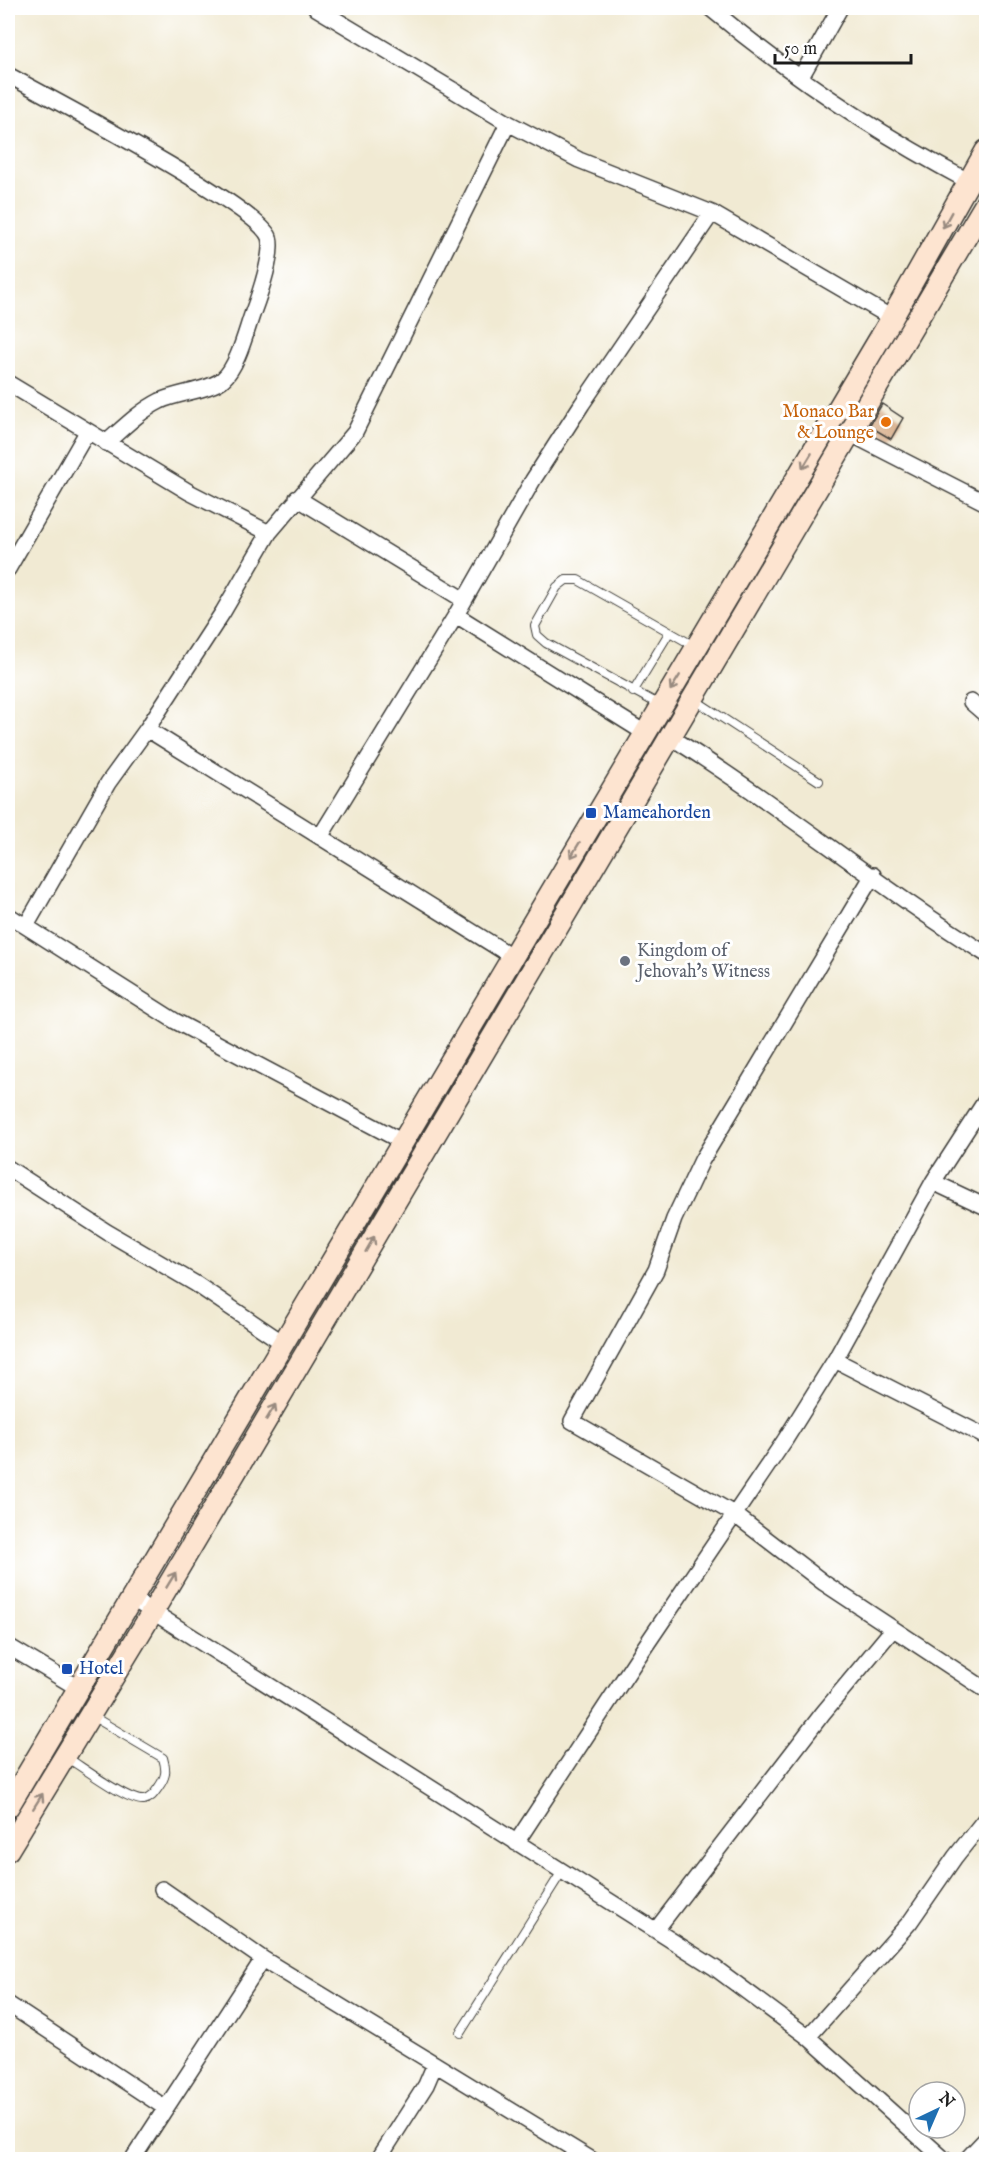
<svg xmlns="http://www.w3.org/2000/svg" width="994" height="2167" font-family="'IM FELL English',serif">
  <rect width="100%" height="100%" fill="#fff"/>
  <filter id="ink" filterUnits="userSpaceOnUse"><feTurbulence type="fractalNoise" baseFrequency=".0167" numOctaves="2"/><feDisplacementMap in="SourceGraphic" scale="12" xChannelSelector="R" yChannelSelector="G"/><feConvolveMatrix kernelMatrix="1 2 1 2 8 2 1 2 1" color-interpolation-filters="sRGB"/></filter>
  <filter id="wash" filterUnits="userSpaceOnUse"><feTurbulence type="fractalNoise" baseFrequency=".008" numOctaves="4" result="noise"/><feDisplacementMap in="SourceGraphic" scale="24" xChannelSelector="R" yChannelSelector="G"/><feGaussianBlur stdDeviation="1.35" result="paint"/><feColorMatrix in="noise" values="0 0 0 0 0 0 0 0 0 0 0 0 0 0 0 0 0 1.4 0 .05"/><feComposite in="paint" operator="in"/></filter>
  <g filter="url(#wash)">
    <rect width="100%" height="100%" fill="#f1ead3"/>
    <g id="blocks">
      <path fill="#d4a780" d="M 882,404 L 903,418 L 891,439 L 869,426 Z"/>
    </g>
  </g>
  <g filter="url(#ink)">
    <use href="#blocks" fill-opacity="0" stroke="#3c3b37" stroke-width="1.5"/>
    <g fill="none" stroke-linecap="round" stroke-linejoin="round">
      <g stroke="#3c3b37" stroke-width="10">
        <path id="lane" d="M 633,692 L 669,633
          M 695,700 L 819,781
          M 660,705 L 546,643 L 537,635 L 535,626 L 557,587 L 566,580 L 578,580 L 696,647
          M 66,1757 C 81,1766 128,1802 144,1800 C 151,1798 154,1794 158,1788 C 166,1777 167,1771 163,1758 L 92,1716
          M 460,2033 L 561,1873"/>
      </g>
      <g stroke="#3c3b37" stroke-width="18">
        <path id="street" d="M 316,8 L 508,123 L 579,160 L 712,213 L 892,318
          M 710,8 C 789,74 877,133 968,181
          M 8,75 C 48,97 257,206 269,237 C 274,253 259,296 253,312 C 246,331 238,366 223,379 C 211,390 177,393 160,401 C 140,411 123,428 106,443
          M 801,77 L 840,8
          M 8,383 L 189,492 L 269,533
          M 849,433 L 986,503
          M 297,498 L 464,600
          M 8,569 L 87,432
          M 456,615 L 645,733
          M 971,702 L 986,715
          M 147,729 L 513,957
          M 669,736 C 778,804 877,886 986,954
          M 320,837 L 456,615 L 533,480 L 582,404 L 712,213
          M 873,875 L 702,1160 L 674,1219 L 656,1270 L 572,1421 L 734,1514 L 824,1583 L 986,1690
          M 8,915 L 175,1021 L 403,1142
          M 26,926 L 108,783 L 147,729 L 223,612 L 269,533 L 355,432 L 508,123
          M 8,1168 L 107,1232 L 196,1284 L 283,1343
          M 933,1182 L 986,1207
          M 835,1360 L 986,1437
          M 131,1598 L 715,1968 L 808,2037 L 945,2160
          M 8,1646 L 78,1688
          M 516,1843 L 640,1654 L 785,1440 L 835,1360 L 933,1182 L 986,1100
          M 162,1889 L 263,1959 L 592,2160
          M 656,1930 L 823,1713 L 893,1629
          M 8,2004 L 164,2107
          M 808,2037 L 910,1922 L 955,1857 L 986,1818
          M 132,2160 L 263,1959
          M 378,2160 L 426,2085 L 435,2064
          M 966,2160 L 986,2139"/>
      </g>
      <g stroke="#3c3b37" stroke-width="24">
        <path id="secondary" d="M 8,1807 L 892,318 L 986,151
          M 8,1850 L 152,1613 L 986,203"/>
      </g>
      <use href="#lane" stroke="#fff" stroke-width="8"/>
      <use href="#street" stroke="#fff" stroke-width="15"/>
      <use href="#secondary" stroke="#fde4d0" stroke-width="21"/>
    </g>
    <defs><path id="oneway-shaft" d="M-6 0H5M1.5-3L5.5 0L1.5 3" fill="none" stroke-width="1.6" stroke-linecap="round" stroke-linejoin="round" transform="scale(1.5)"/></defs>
    <g stroke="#988a7f">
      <use href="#oneway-shaft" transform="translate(947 220) rotate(119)"/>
      <use href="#oneway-shaft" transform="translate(807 461) rotate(121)"/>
      <use href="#oneway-shaft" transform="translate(675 683) rotate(122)"/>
      <use href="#oneway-shaft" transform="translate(575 850) rotate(121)"/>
      <use href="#oneway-shaft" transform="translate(370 1244) rotate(-60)"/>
      <use href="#oneway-shaft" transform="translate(271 1412) rotate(-59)"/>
      <use href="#oneway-shaft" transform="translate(171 1580) rotate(-59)"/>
      <use href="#oneway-shaft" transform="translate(38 1801) rotate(-58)"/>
    </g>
  </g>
  <circle fill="#e8710a" stroke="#fff" stroke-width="2" cx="886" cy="422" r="6"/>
  <g fill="#1a4fb4" stroke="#fff" stroke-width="2">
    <rect x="585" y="807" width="12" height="12" rx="3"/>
    <rect x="61" y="1663" width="12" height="12" rx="3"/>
  </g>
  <circle fill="#6b7280" stroke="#fff" stroke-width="2" cx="625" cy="961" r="6"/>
  <g text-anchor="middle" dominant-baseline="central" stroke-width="6" stroke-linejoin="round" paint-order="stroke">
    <g font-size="18" fill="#c56008" stroke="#fff" text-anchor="end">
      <text x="874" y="412">Monaco Bar<tspan x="874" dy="21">&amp; Lounge</tspan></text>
    </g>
    <g font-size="18" fill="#164399" stroke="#fff" text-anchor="start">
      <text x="603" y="813">Mameahorden</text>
      <text x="79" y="1669">Hotel</text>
    </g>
    <g font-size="18" fill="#5b616d" stroke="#fff" text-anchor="start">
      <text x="637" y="951">Kingdom of<tspan x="637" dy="21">Jehovah's Witness</tspan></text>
    </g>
  </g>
  <rect width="994" height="2167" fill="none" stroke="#fff" stroke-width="30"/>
  <g transform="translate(937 2110) rotate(44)"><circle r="28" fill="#ffffff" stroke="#a4a4a4" stroke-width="1.5"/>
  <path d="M0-4.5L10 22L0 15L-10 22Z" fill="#1f6fb2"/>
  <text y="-9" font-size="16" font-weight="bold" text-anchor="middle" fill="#1c1c1c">N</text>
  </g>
  <path d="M775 54v9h136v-9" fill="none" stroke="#1c1c1c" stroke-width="3"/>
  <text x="784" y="54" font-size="18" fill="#1c1c1c" stroke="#ffffff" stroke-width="4.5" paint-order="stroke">50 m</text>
</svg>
